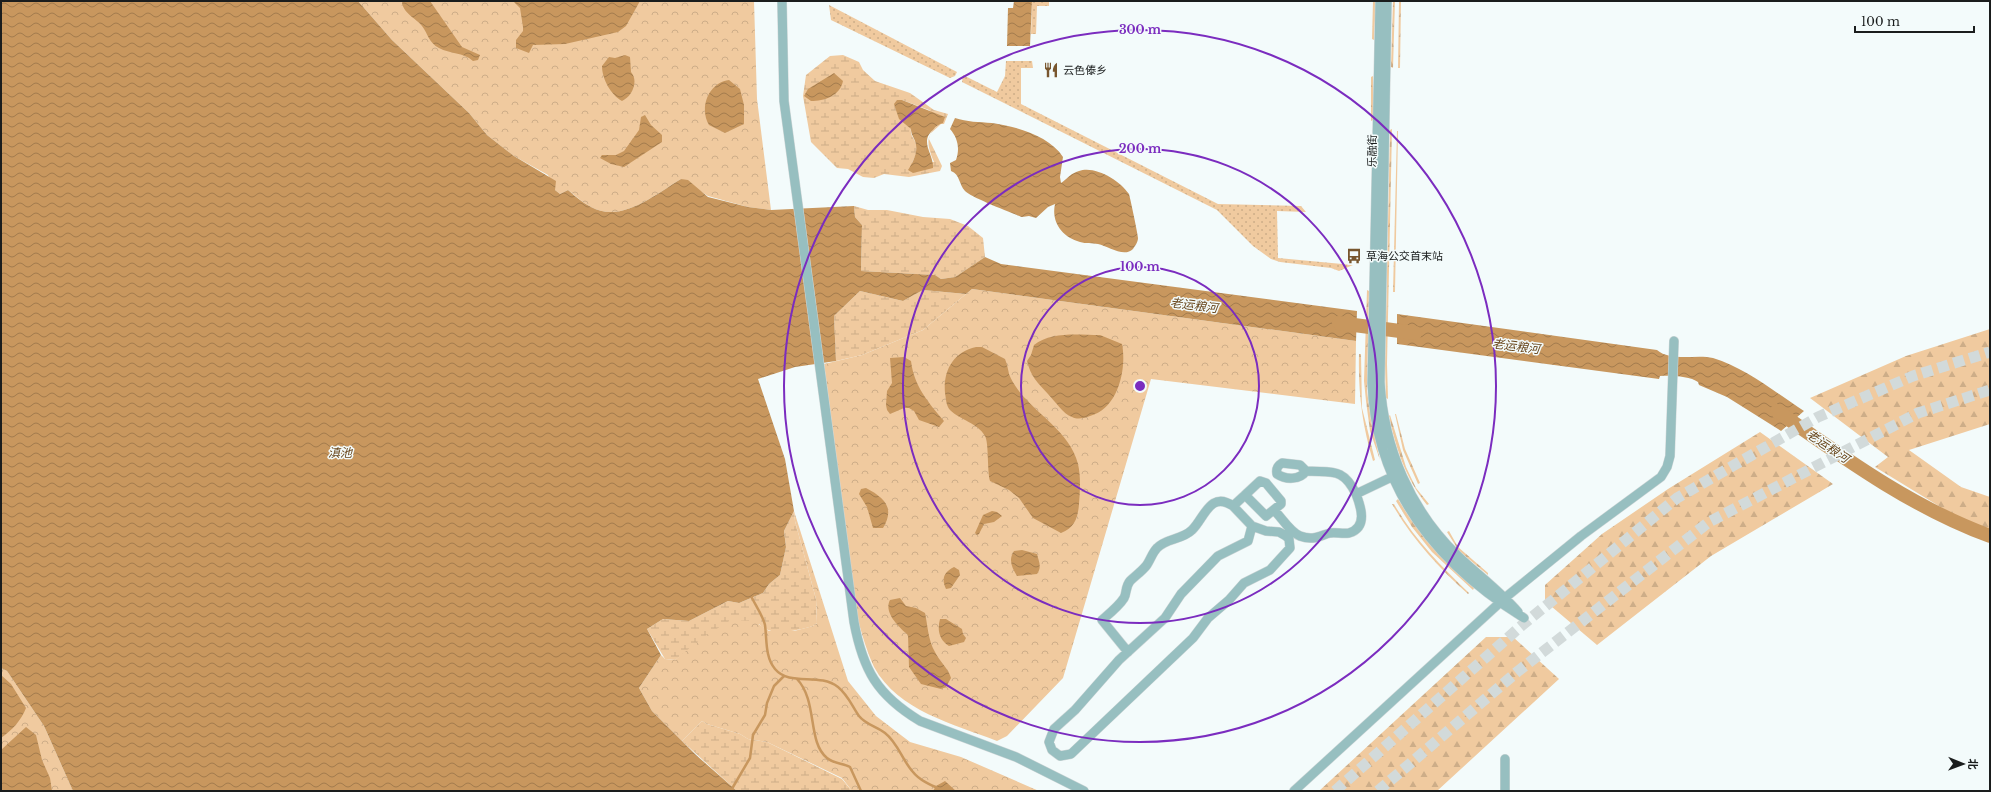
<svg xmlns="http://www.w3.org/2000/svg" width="1991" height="792" font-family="'Libre Baskerville','Noto Sans SC',serif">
  <defs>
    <pattern id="grass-dots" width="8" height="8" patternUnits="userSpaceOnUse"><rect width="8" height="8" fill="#f0ca9f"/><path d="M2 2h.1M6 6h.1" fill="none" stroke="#cdad88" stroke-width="1.8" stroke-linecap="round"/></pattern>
    <pattern id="forest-firs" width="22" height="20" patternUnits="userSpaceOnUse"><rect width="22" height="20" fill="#f0ca9f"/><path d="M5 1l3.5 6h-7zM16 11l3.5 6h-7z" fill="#cdad88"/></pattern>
    <pattern id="wetland-marsh" width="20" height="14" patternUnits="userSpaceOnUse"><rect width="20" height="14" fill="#f0ca9f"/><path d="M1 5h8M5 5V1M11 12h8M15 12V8" fill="none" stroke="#cdad88"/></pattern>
    <pattern id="park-crowns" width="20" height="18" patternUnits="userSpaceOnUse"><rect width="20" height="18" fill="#f0ca9f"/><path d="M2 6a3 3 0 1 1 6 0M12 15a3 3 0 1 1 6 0" fill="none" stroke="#cdad88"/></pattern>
    <pattern id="water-waves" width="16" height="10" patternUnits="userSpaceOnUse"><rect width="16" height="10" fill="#c8975e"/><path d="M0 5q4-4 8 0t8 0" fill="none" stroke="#a27b4d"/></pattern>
  </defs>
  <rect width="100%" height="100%" fill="#f3fbfb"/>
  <path fill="url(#grass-dots)" d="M 1032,1 L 1049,1 L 1049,6 L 1037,6 L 1036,34 L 1031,34 Z
    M 829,5 L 957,72 L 955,76 L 950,78 L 831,20 Z
    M 1006,61 L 1032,61 L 1033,68 L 1021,68 L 1021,104 L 1218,204 L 1301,206 L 1306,212 L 1277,211 L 1278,258 L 1353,265 L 1339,271 L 1331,268 L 1280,262 L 1271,259 L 1253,246 L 1217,210 L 962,82 L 963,75 L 997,92 L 1005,76 Z"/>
  <path fill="url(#forest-firs)" d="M 1373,1 L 1376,1 L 1374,40 L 1372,39 Z
    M 1393,1 L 1395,1 L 1393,68 L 1391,67 Z
    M 1399,1 L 1401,1 L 1400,68 L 1398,68 Z
    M 1373,76 L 1373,120 L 1371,121 L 1371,77 Z
    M 1392,129 L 1387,364 L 1388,399 L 1386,398 L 1385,364 L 1390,130 Z
    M 1397,131 L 1398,131 L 1395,292 L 1393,292 Z
    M 1367,290 L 1369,291 L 1367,391 L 1371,420 L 1380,460 L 1370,431 L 1366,401 L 1364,381 Z
    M 1990,329 L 1990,424 L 1909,450 L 1961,487 L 1990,497 L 1990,530 L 1965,522 L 1875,467 L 1888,457 L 1810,398 L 1906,356 Z
    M 1359,354 L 1361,354 L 1362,408 L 1375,460 L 1373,461 C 1362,425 1358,391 1359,354 Z
    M 1395,414 L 1396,414 L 1405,449 L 1420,483 L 1418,484 L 1403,450 Z
    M 1390,415 L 1406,467 L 1416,488 L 1429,504 L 1427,505 C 1406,479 1396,449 1389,416 Z
    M 1760,432 L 1833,484 L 1711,556 L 1597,645 L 1545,601 L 1545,585 L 1602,534 L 1668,489 Z
    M 1398,499 C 1421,537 1441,558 1474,588 L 1473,590 L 1432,552 L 1412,527 L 1396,501 Z
    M 1392,504 L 1394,504 C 1414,539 1440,565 1469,593 L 1468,594 C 1438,567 1413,540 1392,504 Z
    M 1449,531 L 1458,547 L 1488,573 L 1488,575 L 1459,551 L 1447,532 Z
    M 1486,637 L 1513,637 L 1559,679 L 1437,791 L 1319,791 Z"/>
  <path fill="url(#wetland-marsh)" fill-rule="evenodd" d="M 843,55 L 859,62 L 863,70 L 875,81 L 910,93 L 934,110 L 948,114 L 944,124 L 941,124 L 930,134 L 929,139 L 942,166 L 940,171 L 909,177 L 884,174 L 874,178 L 863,177 L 848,169 L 837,168 L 811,142 L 803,96 L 806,75 L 830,56 ZM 902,100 L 929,110 L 941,123 C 924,134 927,146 934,162 L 912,163 C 915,157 918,151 916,144 C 914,138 910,135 911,129 L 908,125 Z
    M 854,206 L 868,210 L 887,210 L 923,217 L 950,219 L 968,226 L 983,238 L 985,257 L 955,277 L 941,279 L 935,275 L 861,271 L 862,225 L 855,217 Z
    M 923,290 L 966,294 L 923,330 L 862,355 L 836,361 L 834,316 L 860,291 L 903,301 Z
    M 794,511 L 795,521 L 816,599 L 817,623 L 813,626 C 798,630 771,638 759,624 L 687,652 L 675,660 L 665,659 L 647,629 L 663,619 L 689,621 L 728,601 L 739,603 L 763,593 L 769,584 L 780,575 L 786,547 L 784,531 Z
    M 702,721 L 707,724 L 740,734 L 748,739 L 767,742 L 842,779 L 852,791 L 737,791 L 682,741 Z"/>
  <path fill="url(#park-crowns)" d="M 358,1 L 754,1 L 757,99 L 771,210 L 748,207 L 708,196 L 681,179 C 656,194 621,224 591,207 C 583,203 576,196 568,190 L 560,194 L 555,190 L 548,175 L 514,156 L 487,135 L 469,113 L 392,40 Z
    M 972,289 L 1356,341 L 1355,404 L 1151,379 L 1063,678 L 1007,736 L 997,741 C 954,724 898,711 874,667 C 867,652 863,637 858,621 L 824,364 L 862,355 L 923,330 Z
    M 794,511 L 848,681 L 876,716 L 910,742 L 961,757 L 1039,791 L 852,791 L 842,778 L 767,742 L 748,739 L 740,734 L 707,724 L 702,721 L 682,741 L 652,711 L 639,688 L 661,655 L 665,659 L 675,660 L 702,638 L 731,620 L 754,621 L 769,631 L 794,631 L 813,626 L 817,623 L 816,599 L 795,521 Z
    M 1,668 L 7,671 L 44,726 L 73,791 L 1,791 Z"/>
  <path fill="url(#water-waves)" d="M 1,1 L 358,1 L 392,40 L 469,113 L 487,135 L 514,156 L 556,181 L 555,190 L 560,194 L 568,190 C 575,196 583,203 591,207 C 621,224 656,194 681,179 L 688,180 L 708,197 L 748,207 L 771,210 L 854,206 L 855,217 L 862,225 L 861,271 L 935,275 L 941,279 L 955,277 L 985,257 L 1001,264 L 1357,311 L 1356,341 L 972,289 L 966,294 L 923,290 L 903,301 L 860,291 L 834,316 L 836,361 L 795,367 L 758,379 L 785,459 L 794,511 L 784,531 L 786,547 L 780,575 L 769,584 L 763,593 L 739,603 L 728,601 L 689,621 L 663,619 L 647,629 L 661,655 L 639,688 L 652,711 L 696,755 L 737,791 L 73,791 L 44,726 L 7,671 L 1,668 Z
    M 402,1 L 430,1 L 462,47 L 480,55 L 478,60 L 473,61 C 463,52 450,54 439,48 C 429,43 428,34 422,26 C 416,18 402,13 402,1 Z
    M 513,1 L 640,1 L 626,26 L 618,32 L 565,44 L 533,45 L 529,53 L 516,48 L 516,40 L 523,31 L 523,27 L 520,8 Z
    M 1014,1 L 1032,1 L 1030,46 L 1007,46 L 1008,8 L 1013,8 Z
    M 625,55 L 630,57 L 631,72 C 639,81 632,97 622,101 C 611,95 602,79 602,66 L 609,57 L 615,58 Z
    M 834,73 L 843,81 C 840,96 824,101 811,101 L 804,96 L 808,89 Z
    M 729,80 L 740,89 L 744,105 L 744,124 L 725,133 L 709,125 C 699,108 708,83 729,80 Z
    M 897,100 L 902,100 L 945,117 L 943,123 C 939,124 936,126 933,130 C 919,142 934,154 933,168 L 913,173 L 908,170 C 913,162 919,151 915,141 C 913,136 911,134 911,129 L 899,119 L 894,104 Z
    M 645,115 L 651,125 L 662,135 L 662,142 L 624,167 L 611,164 L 600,158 L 602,155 L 616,155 L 624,151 L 639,130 L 641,117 Z
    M 955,118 C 967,122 979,122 992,123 C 1015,126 1050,136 1063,157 L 1060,177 L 1061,183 C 1067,179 1071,173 1079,171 C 1094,165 1120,180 1129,194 C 1130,197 1138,235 1138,238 C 1138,242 1135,246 1133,249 C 1124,258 1108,246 1098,244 C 1092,243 1086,244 1080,242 C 1062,237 1051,222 1055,204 L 1048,207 L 1036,218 L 1029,216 L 1022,217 C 1012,213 970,197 965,191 C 959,185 960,174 951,171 L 950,163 L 956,160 C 960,149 958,138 950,129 Z
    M 1397,314 L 1657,350 C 1671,362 1697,354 1713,358 C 1746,368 1776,393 1804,411 L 1781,431 L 1727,397 L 1699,385 L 1698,382 C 1690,376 1670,375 1660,376 L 1659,379 L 1397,344 Z
    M 1100,335 L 1122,344 C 1127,369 1118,409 1090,416 C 1084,418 1078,420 1072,417 C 1063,414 1055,401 1048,394 C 1037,382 1031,377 1027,361 L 1031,355 L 1034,345 C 1051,331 1079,335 1100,335 Z
    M 976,347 L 982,347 L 1005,359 C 1007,364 1008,369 1009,374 C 1023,409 1069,426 1078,464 C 1081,477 1080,491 1079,504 C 1078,517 1075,528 1061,533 L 1033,518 L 1019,498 L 1009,490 L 990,481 C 987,470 989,443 985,436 C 978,423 960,420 950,410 C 946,406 946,398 945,393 C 943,371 953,352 976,347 Z
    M 904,357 L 911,361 C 914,386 928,402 944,421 L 939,427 L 919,420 L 914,411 L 909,408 L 904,408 L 890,414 L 887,410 L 886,405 L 887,391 L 892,383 L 890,358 Z
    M 866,488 C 885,498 895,508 883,528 L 873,528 L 867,507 L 859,494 L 861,489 Z
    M 992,511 L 997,512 L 1002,516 L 994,522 L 984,524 L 979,534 L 977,535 L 975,533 L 983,515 Z
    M 1022,550 L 1037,554 C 1039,562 1042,567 1037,574 L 1017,576 C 1012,568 1008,560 1014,551 Z
    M 954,567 L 959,570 L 960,575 L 951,588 L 946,589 C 941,579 944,572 954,567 Z
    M 900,598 L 906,606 L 916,608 L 925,613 C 928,627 928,640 935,652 C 939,661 949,669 951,678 L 946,687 L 941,689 L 921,684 L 909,667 L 908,635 C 900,628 883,613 890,600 Z
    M 940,619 L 946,619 L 962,629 L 963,634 L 966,638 L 964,642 L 949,646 C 939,640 937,630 940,619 Z
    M 1,675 L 11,684 L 26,708 C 21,721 12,730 1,738 Z
    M 26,727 L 36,735 L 42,760 L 50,778 L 52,791 L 1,791 L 1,750 Z
    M 945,781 L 956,791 L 933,791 L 936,786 Z"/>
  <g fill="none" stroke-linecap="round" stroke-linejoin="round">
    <path stroke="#c8975e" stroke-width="2.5" d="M 752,598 C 756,606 763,616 765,625 C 767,640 765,657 775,669 C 790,687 819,672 838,687 C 848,695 852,706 859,716 C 865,724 877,727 885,733 C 898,743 902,760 913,772 C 920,781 933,786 944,791
      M 797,679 C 818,701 807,742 827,758 C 834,764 843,763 850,767 L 861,791
      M 733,787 L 750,758 L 753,735 L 765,715 L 767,703 L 774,686 L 784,676"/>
    <path stroke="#c8975e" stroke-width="14" d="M 1339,323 L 1415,333
      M 1777,411 C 1844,458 1913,508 1990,536"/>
    <path stroke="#d2dada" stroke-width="11" stroke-dasharray="11 5.5" stroke-linecap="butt" d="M 1335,791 L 1520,627 L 1677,498 L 1818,417 L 1913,376 L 1990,352
      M 1378,791 L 1517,672 L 1709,522 L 1918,413 L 1990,390"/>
    <g stroke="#d0d7d7" stroke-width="10">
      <path id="minor" d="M 782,1 L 784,101 L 854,622 C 863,670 877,695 920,721 L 1016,757 L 1084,791
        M 1380,1 L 1372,383 C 1376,489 1437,564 1524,618
        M 1387,1 L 1380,382 C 1384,448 1410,510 1458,556 C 1478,575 1500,591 1518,612
        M 1282,463 L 1300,465 L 1306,471 C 1300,480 1286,480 1277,474 C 1276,469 1277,466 1282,463 Z
        M 1306,471 C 1332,473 1343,467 1356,494 L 1398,474
        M 1260,481 L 1266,483 L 1281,501 L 1281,504 L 1266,516 L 1245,495 Z
        M 1233,506 L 1252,526 L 1266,531 L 1279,532 L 1286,536 L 1289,539 L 1290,548 L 1270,570 L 1244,583 L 1229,600 L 1208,618 L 1193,638 L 1071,754 L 1060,756 L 1052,750 L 1049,742 L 1054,729 L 1075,710 L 1119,660 L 1165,618 L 1181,594 L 1218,556 L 1248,541 L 1252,526
        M 1274,510 C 1282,518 1290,532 1300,536 C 1313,541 1319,536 1330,533 C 1336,532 1342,534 1349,533 C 1368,527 1361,507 1356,494
        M 1128,652 L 1102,620 C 1109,614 1119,606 1124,598 C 1127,593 1125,587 1130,581 C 1135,576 1141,572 1146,566 C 1150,561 1152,553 1157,548 C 1166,538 1182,540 1192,530 C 1204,519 1210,490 1233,506 L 1245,495
        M 1505,759 L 1505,791
        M 1294,791 L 1506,597 L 1581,536 L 1661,477 L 1667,467 L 1670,456 L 1674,341"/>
    </g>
    <use href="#minor" stroke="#97bfc0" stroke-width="9"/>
  </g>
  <g fill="none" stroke="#7b2cbf" stroke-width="2">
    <circle cx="1140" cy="386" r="119"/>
    <circle cx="1140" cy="386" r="237"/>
    <circle cx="1140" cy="386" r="356"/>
  </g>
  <defs>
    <g id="restaurant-bare" transform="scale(1.2)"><path d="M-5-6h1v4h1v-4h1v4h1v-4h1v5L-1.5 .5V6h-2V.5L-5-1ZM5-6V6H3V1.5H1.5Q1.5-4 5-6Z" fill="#78562e" stroke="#f3fbfb" stroke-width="2.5" paint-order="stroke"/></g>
    <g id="bus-bare" transform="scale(1.2)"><path d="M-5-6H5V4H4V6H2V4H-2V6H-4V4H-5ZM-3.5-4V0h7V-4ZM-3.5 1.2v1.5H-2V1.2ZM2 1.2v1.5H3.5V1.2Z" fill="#78562e" stroke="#f3fbfb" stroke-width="2.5" paint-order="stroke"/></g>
  </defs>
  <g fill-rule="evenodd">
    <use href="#restaurant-bare" x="1051" y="70"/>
    <use href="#bus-bare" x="1354" y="256"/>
  </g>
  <g text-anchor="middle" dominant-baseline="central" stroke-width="3" stroke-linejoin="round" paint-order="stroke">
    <g font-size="11" fill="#1a1d1d" stroke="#f3fbfb" text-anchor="start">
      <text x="1063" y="70">云色傣乡</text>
      <text x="1366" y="256">草海公交首末站</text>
    </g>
    <g font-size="11" fill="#1a1d1d" stroke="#f3fbfb">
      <text transform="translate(1372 151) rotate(-89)">乐融街</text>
    </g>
    <g font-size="12" font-style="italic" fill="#68451a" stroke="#f3fbfb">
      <text transform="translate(1194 305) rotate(7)">老运粮河</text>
      <text transform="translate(1516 346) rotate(7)">老运粮河</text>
      <text transform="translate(1828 446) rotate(34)">老运粮河</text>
      <text x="340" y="452">滇池</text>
    </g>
  </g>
  <circle cx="1140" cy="386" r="6" fill="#7b2cbf" stroke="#f3fbfb" stroke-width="2"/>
  <g font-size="12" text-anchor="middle" font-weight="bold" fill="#7b2cbf" stroke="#f3fbfb" stroke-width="3" stroke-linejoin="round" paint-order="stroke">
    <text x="1140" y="34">300 m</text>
    <text x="1140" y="153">200 m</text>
    <text x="1140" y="271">100 m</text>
  </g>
  <rect width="1991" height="792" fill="none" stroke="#1a1d1d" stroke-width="4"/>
  <g transform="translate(1963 764) rotate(91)" stroke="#f3fbfb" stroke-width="3" paint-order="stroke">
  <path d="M0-3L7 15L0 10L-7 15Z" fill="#1a1d1d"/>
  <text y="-6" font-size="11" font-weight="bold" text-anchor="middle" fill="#1a1d1d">北</text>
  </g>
  <path d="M1855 26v6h119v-6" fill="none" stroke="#1a1d1d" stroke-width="2"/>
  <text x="1861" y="26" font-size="12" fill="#1a1d1d" stroke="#f3fbfb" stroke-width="3" paint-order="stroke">100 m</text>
</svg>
